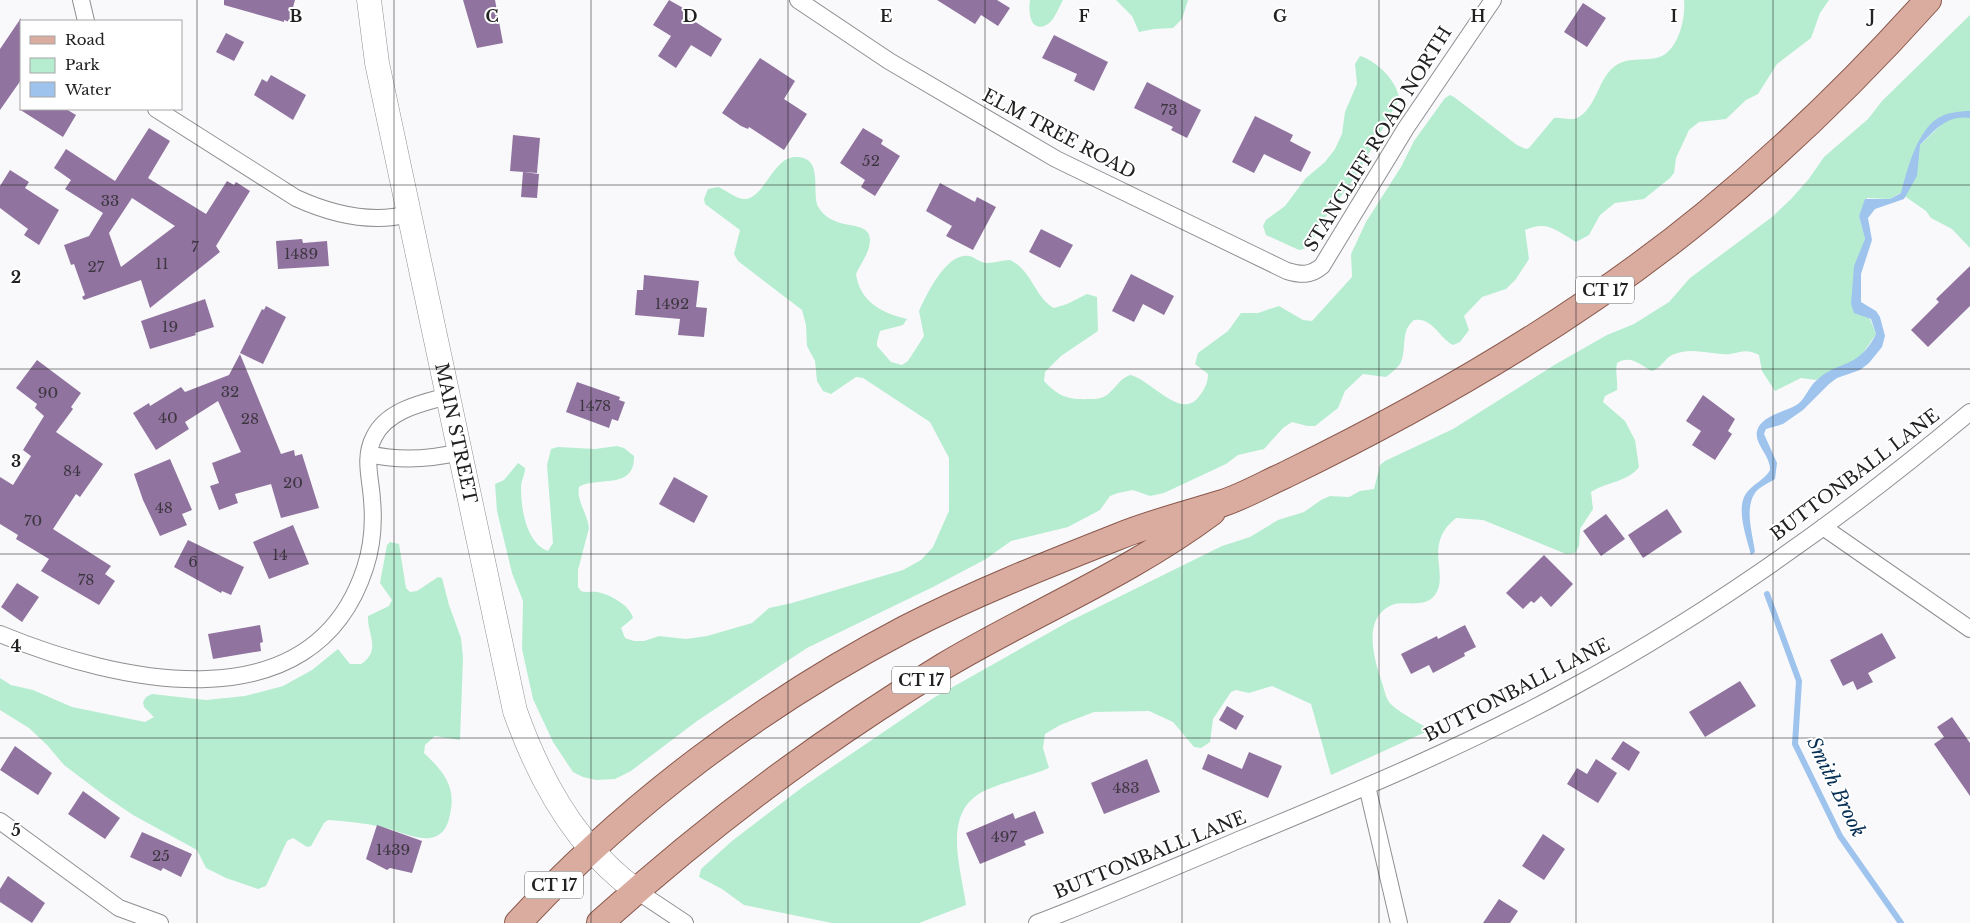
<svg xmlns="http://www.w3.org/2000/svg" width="1970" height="923" font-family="'Libre Baskerville',serif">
  <rect width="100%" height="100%" fill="#f9f9fc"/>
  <path fill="#b6edd0" d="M 1030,0 L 1063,0 C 1059,7 1055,19 1048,24 C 1030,35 1028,11 1030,0 Z
    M 1116,0 L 1188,0 L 1182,19 L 1173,28 L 1154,29 L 1139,32 L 1132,16 Z
    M 1684,0 L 1829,0 L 1820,13 L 1811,38 L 1777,64 L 1758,94 L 1746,100 L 1726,119 L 1699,122 L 1689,130 L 1676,158 L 1674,173 L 1670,178 L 1644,199 L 1615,203 L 1600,215 L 1589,235 L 1576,242 C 1557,231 1547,220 1525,230 L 1529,259 L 1516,279 L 1506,289 L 1482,297 L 1464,316 L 1469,330 L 1460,342 L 1453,345 C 1440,339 1433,317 1414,320 C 1400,331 1407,348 1401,362 C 1398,368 1392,372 1386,377 L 1363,374 L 1345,391 L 1338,408 L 1315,426 L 1307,426 L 1292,422 L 1283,428 L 1264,449 L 1238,455 L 1226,464 L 1164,493 L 1150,496 L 1133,490 L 1118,493 L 1110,496 L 1100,510 L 1068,527 L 1011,541 L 986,559 L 933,587 L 807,648 L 697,721 L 631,771 L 615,779 L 596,780 L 583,777 L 573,772 L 553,742 L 533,699 L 522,649 L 523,601 L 512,573 L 497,511 L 495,484 L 504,480 L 518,463 L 525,468 C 525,475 521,480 521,488 C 521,508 526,543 548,551 L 553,543 L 547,465 L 551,449 L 558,447 L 595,449 L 617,446 L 624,448 L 634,456 C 635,491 596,476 579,487 C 576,500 588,515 589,528 L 578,570 L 578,587 L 581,591 C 587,593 591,591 597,592 C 609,594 630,605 633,618 L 621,628 L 625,638 L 634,641 L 644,641 L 659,636 L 686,639 L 707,636 L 752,623 L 769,608 L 792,603 L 903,570 L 921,560 L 933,547 L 949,511 L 949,458 L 930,422 L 863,378 L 856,377 L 831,394 L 823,391 L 817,381 L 815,361 L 807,346 L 806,325 L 802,310 L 738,261 L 734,254 L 740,230 L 705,204 L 704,199 L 708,189 L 718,187 C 726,190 737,200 746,199 C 764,197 773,159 794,157 C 826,155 810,194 819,208 C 835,235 877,215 869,247 C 867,256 860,265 856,274 C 860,302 882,313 907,319 L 903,325 L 880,331 L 877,342 L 877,346 L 891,362 L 902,365 L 908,361 L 924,336 L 919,311 C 926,296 946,252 969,256 C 975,257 980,263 987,263 C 995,263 1002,260 1010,260 C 1032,270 1035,298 1054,308 L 1067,304 L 1087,294 L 1097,297 L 1098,331 L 1061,356 L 1045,372 L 1044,381 C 1058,396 1068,400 1089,399 C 1096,399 1101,399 1107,395 C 1116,388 1119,379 1130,375 C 1151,379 1182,423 1200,395 C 1205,389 1208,382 1208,374 L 1195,364 L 1198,353 L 1228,331 L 1241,313 L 1258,313 L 1279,306 L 1303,320 L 1312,321 L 1352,277 L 1351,254 L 1366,222 L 1401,167 L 1414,141 L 1445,98 L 1450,95 L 1454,97 L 1517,145 L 1526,149 L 1529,148 L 1554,118 C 1561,117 1570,121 1577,118 C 1597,108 1598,78 1615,66 C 1627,57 1643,61 1656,58 C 1678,54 1686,18 1684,0 Z
    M 1970,15 L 1970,111 L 1965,111 L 1928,128 L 1911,164 L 1920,145 L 1943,123 L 1951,118 L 1970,115 L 1970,248 L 1952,229 L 1931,218 L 1926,211 L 1900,193 L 1890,199 L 1867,198 L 1859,216 L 1865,239 L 1851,304 L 1870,319 L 1876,334 L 1861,356 L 1846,365 L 1816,380 L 1801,378 L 1775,391 L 1762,371 L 1759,355 C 1742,346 1737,356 1722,354 C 1705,353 1689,347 1672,355 C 1664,359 1661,369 1651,371 C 1640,364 1630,355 1617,363 C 1615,373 1618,380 1617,390 L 1605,396 L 1603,402 L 1625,421 L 1635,440 L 1639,467 C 1628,482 1606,482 1591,492 L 1593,509 L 1580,529 L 1579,546 L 1575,553 L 1566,554 L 1483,520 L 1456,518 C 1422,545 1450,574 1435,595 C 1424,609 1405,600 1392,605 C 1362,618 1374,658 1381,680 C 1384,687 1385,696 1389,702 C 1396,711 1420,723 1430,730 L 1331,775 L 1311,704 L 1272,686 L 1249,693 L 1236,690 L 1231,692 L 1213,719 L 1210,742 L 1201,748 L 1194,747 L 1173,722 L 1149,711 L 1094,712 L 1060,725 L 1045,734 L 1043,748 L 1049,768 C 1028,777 1005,781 984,791 C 941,812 961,868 966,905 L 919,923 L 832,923 L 744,905 L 722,889 L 699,877 L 701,869 L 732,841 L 804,786 L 935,697 L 1068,622 L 1222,546 L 1250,537 L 1278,520 L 1304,512 L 1321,500 L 1330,496 L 1349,497 L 1360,491 L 1374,489 L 1380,465 L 1385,461 L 1453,429 L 1556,364 L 1607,335 L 1634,324 L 1669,302 L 1690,278 L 1772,217 L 1791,199 L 1808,180 L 1824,157 L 1868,119 L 1882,101 Z
    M 1360,56 C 1377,61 1398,82 1399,99 L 1358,173 L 1322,222 L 1311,243 L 1304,249 L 1299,250 L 1266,235 L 1263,226 L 1266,220 L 1285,206 L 1306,178 L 1325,162 L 1335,149 L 1342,134 L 1345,112 L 1357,84 L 1355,64 Z
    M 390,542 L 399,544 L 406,588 L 410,592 L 417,591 L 438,577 L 442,578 L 449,605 L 461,638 L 463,658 L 460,740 L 435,736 L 425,745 L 424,753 C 441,769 455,784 451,809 C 449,820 447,833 434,837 C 419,842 397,830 382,827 C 364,823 346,821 328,820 L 324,823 L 311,846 L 307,847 L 293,838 L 287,841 L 266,886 L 258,889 L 226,878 L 206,868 L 197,850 L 133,815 L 105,796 L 64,765 L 47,745 L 29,728 L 0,710 L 0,678 L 11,685 L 33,690 L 72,707 L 145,722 L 154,717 L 144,707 L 143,702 L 146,697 L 152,694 L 206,700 L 245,696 L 283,686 L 312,670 L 338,649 L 350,664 L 361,664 C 382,650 367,634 368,616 L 389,606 L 392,600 L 380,583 L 387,545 Z"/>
  <path fill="#9ec4ee" d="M 1965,111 L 1970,111 L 1970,118 C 1947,114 1935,130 1920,145 L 1917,176 L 1904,199 L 1875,209 L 1868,218 L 1872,240 L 1861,274 L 1861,302 L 1876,311 L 1880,317 L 1885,336 L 1882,347 L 1869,363 L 1860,370 L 1837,378 L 1829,384 L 1803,410 L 1783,424 L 1766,429 L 1764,434 L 1777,463 L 1775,479 C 1769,483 1759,487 1755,493 C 1744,509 1753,535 1755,552 L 1751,555 C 1747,538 1734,506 1748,491 C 1755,483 1765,479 1770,470 C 1771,456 1754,444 1757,431 C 1761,415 1786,412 1798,404 C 1806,398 1809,386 1817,380 C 1839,359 1857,371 1876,334 L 1871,319 L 1854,313 L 1851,304 L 1854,266 L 1865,239 L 1859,216 L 1865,199 L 1890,199 L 1901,193 C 1907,170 1918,126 1942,116 C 1948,113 1957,112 1965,111 Z"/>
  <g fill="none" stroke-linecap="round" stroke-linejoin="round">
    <path stroke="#9ec4ee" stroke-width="6" d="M 1767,594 L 1799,681 L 1795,744 L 1840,836 L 1901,923"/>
  </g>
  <path fill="#90739e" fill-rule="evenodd" d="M 224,0 L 295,0 L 289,22 L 284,20 L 284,22 L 224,5 Z
    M 463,0 L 495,0 L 503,43 L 477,48 Z
    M 669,0 L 685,9 L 683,14 L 722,39 L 711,57 L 691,45 L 676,68 L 658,56 L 671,36 L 653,25 Z
    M 937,0 L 997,0 L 1010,8 L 998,26 L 981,15 L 975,24 Z
    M 1583,3 L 1606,18 L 1587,47 L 1564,32 Z
    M 21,18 L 21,80 L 0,110 L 0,49 Z
    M 226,33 L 244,42 L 234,61 L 216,52 Z
    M 1054,35 L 1108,62 L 1094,91 L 1074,81 L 1077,74 L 1042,58 Z
    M 760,58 L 795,81 L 784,99 L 807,114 L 784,150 L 749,127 L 748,129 L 741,126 L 722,113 Z
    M 271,75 L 306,95 L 293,120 L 254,95 L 262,79 L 267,82 Z
    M 1147,82 L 1201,110 L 1187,138 L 1171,130 L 1173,127 L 1134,108 Z
    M 19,109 L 66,109 L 76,115 L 63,137 Z
    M 1255,116 L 1293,135 L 1290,141 L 1311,152 L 1301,172 L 1264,154 L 1254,173 L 1232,162 Z
    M 149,128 L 170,141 L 148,178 L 206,214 L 227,181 L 234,185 L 236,182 L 250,191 L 216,246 L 220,252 L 150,308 L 141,280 L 84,300 L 82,297 L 85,295 L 74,264 L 71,265 L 64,245 L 89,236 L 103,213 L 65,189 L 71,180 L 54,168 L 66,149 L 115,181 ZM 132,198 L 175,226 L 121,267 L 109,233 Z
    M 863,128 L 883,140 L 881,144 L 900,156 L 875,196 L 861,187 L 865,180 L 840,163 Z
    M 513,135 L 540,138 L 537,173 L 510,171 Z
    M 10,170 L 29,182 L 25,188 L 59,210 L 39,245 L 24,235 L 28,229 L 0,208 L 0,186 Z
    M 523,172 L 539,174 L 537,198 L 521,197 Z
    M 940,183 L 975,202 L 977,197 L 996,207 L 973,250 L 946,236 L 952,226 L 926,211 Z
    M 1041,229 L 1073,245 L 1060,268 L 1029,252 Z
    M 302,239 L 303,243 L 327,241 L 329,266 L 278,269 L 276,241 Z
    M 1970,266 L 1970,306 L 1928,347 L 1911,330 L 1939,302 L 1936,299 Z
    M 1131,274 L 1174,296 L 1164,315 L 1143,304 L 1134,322 L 1112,311 Z
    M 644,275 L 699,281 L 696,307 L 707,308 L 704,337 L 678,335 L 680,319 L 635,315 L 637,290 L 643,290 Z
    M 205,299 L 214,327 L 195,333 L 196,335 L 150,349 L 141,321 Z
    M 266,306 L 286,317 L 263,364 L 240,353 L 262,309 L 264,310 Z
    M 240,354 L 281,454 L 294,450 L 295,456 L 302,454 L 319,508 L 281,518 L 271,484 L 235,494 L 238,503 L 219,510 L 210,486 L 219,483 L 212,463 L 241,452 L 218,401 L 185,422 L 189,429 L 156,450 L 133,413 L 149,403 L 150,406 L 181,387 L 185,392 L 229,375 Z
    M 37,360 L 81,393 L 71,407 L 73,409 L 56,432 L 103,464 L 80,497 L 76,494 L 53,529 L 111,566 L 105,574 L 115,581 L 99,605 L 41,571 L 49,559 L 16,539 L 18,535 L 0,524 L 0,477 L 13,485 L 31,456 L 23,450 L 44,416 L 35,408 L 37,404 L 16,388 Z
    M 577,382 L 620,397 L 619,400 L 625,402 L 618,421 L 612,419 L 609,428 L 566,412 Z
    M 1703,395 L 1735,419 L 1728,431 L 1732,434 L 1715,460 L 1692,445 L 1701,431 L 1686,421 Z
    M 170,459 L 192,510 L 182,514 L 187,525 L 160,536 L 143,500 L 134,474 Z
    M 674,477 L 708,496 L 694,523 L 659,504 Z
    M 1667,509 L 1682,532 L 1643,558 L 1628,535 Z
    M 1606,514 L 1625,539 L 1601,556 L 1583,531 Z
    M 293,525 L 309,564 L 269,579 L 253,542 Z
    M 188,540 L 244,567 L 231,595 L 222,591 L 221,593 L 174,567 Z
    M 1544,555 L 1573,584 L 1551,607 L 1541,596 L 1534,603 L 1531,601 L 1523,609 L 1506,593 Z
    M 17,583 L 39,597 L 22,622 L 1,607 Z
    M 260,625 L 263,642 L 260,643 L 261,651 L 213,659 L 208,634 Z
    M 1465,625 L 1476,647 L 1464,653 L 1465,656 L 1433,673 L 1429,665 L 1411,674 L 1401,654 L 1437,636 L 1438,639 Z
    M 1882,633 L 1896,658 L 1868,673 L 1873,682 L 1857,690 L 1853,681 L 1843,686 L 1830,660 Z
    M 1740,681 L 1756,706 L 1705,737 L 1689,712 Z
    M 1227,706 L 1244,716 L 1236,730 L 1219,720 Z
    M 1952,717 L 1970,743 L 1970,796 L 1934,744 L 1944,737 L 1937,727 Z
    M 1623,741 L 1640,752 L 1629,771 L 1611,759 Z
    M 15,746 L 52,773 L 38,795 L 0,770 Z
    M 1249,752 L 1282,766 L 1268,798 L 1202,769 L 1208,754 L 1242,769 Z
    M 1147,759 L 1160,792 L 1104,814 L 1091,783 Z
    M 1596,759 L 1617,773 L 1598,803 L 1567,784 L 1577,768 L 1587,774 Z
    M 83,791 L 120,818 L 105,839 L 68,814 Z
    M 1035,811 L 1044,833 L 1024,841 L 1026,845 L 980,864 L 966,833 L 1013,813 L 1015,819 Z
    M 377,825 L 422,841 L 412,873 L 390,868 L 387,870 L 366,859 Z
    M 142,832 L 192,854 L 181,877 L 163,868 L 161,871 L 130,857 Z
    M 1543,834 L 1565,849 L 1544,880 L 1522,866 Z
    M 8,876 L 45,903 L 32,923 L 0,902 L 0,889 Z
    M 1499,899 L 1518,911 L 1510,923 L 1483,923 Z"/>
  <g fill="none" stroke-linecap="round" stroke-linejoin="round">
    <g stroke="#8f8f92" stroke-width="18">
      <path id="minor" d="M 81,0 L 86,21
        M 798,0 L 889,61 L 1056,159 L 1287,271 C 1301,275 1310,276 1322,266 L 1406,128 L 1493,0
        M 156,109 L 296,198 C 331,214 370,224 409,214
        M 369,454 C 398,461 431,459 460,452
        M 1823,527 L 1970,629
        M 0,634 C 116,682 313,728 365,568 C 372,547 374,522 372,500 C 371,479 363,458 374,437 C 387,410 422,403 448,396
        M 1367,786 L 1399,923
        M 0,821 L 119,908 L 160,923
        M 637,891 L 685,923
        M 1037,923 C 1108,896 1177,866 1246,837 C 1357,791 1468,745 1573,687 C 1715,610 1847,515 1970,412"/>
    </g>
    <g stroke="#8f8f92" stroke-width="25">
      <g id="secondary">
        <path id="s1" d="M 369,0 L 377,63 L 515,711 C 539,779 577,848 637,891"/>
      </g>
    </g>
    <g stroke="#89584b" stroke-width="28">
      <path id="primary" d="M 518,923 C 627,805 762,704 905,629 C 973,594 1046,565 1117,537 C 1151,523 1187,514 1223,503 C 1244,496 1265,484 1285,475 C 1433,403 1578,319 1706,214 C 1786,148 1859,77 1928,0
        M 600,923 C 706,827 822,740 944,666 C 1033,613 1129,574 1212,512"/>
    </g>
    <use href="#minor" stroke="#fff" stroke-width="16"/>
    <use href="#secondary" stroke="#fff" stroke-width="24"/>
    <use href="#primary" stroke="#daaca0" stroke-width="26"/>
  </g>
  <path fill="none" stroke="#212122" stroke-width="1" stroke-opacity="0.55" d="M 197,0 L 197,923M 394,0 L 394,923M 591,0 L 591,923M 788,0 L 788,923M 985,0 L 985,923M 1182,0 L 1182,923M 1379,0 L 1379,923M 1576,0 L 1576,923M 1773,0 L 1773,923M 0,185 L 1970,185M 0,369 L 1970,369M 0,554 L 1970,554M 0,738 L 1970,738"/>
  <g text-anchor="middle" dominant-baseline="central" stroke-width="4" stroke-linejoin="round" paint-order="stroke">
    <g font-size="15" fill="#3d3641">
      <text x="1169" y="109">73</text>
      <text x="871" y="160">52</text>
      <text x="110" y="200">33</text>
      <text x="195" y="246">7</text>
      <text x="301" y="253">1489</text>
      <text x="162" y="263">11</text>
      <text x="96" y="266">27</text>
      <text x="672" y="303">1492</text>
      <text x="170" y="326">19</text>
      <text x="230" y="391">32</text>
      <text x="48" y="392">90</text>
      <text x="595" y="405">1478</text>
      <text x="168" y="417">40</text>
      <text x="250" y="418">28</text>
      <text x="72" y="470">84</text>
      <text x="293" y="482">20</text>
      <text x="164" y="507">48</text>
      <text x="33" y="520">70</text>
      <text x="280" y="554">14</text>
      <text x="193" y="561">6</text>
      <text x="86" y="579">78</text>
      <text x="1126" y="787">483</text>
      <text x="1004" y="836">497</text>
      <text x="393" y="849">1439</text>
      <text x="161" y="855">25</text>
    </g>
    <g fill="#fff" stroke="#646464" stroke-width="1">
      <rect x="1576" y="276.5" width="58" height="27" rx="4"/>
      <rect x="892" y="666.5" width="58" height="27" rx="4"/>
      <rect x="525" y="871.5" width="58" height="27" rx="4"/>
    </g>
    <g font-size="16" font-weight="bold" fill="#212122">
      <text x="1605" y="290">CT 17</text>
      <text x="921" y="680">CT 17</text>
      <text x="554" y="885">CT 17</text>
    </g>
    <g font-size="18" fill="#212122" stroke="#fff">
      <text transform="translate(1059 134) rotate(28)">ELM TREE ROAD</text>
      <text transform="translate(1378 139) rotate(-58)">STANCLIFF ROAD NORTH</text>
      <text stroke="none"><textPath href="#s1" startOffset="442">MAIN STREET</textPath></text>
      <text transform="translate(1855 475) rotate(-37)">BUTTONBALL LANE</text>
      <text transform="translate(1517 690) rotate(-27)">BUTTONBALL LANE</text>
      <text transform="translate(1150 855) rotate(-22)">BUTTONBALL LANE</text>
    </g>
    <g font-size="19" font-style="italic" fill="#062f55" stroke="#fff">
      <text transform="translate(1836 787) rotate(64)">Smith Brook</text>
    </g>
  </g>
  <g font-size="16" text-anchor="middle" font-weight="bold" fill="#212122" stroke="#fff" stroke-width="4" stroke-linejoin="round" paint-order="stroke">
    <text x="296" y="22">B</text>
    <text x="492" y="22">C</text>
    <text x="690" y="22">D</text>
    <text x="886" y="22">E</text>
    <text x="1084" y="22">F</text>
    <text x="1280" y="22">G</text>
    <text x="1478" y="22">H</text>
    <text x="1674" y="22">I</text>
    <text x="1872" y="22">J</text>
    <text x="16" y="283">2</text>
    <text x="16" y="467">3</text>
    <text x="16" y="652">4</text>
    <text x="16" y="836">5</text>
  </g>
  <rect x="20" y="20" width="162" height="90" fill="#ffffff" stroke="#a6a6a7"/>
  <rect x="30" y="36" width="25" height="8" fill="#daaca0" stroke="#a6a6a7"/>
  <text x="65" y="45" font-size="15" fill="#212122">Road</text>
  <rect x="30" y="58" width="25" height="15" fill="#b6edd0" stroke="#a6a6a7"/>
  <text x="65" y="70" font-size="15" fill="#212122">Park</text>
  <rect x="30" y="82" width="25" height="15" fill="#9ec4ee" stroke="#a6a6a7"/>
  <text x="65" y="95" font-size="15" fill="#212122">Water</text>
</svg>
